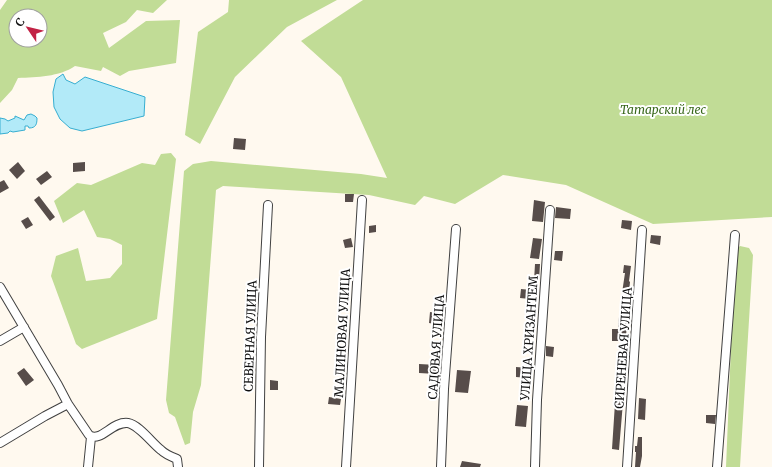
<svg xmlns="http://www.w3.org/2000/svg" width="772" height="467" font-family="Merriweather,serif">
  <rect width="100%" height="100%" fill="#fff9ef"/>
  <path fill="#c1dc96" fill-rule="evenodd" d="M 7,0 L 167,0 L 153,13 L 137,10 L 126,22 L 103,33 L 109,48 L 146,21 L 180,20 L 176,63 L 129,71 L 120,76 L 103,67 L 101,71 L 75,66 C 59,77 37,77 18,78 L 12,90 L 0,103 L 0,10 ZM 16,16 L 40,16 L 40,40 L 16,40 Z
    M 229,0 L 337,0 L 287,27 L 235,77 L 200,144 L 185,135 L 198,32 L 228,12 Z
    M 363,0 L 772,0 L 772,217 L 653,224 L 566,185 L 503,175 L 455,204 L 424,196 L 415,205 L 369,195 L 223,186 L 216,190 L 201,385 L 193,412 L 190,443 L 185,445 L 175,417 L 169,413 L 166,400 L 184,171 L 193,164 L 211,161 L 361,174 L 387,178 L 341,77 L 301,41 Z
    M 171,153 L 176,159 L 157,319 L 82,349 L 76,344 L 51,276 L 56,256 L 78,248 L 86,281 L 110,278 L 122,264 L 122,245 L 110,239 L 97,237 L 84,210 L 63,223 L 54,201 L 77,183 L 91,185 L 142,163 L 155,165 L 161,154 Z
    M 740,246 L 749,248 L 753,255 L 740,467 L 726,467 L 735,251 Z"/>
  <path fill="#b2eaf8" stroke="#37aed1" d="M 63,74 L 66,80 L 75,84 L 85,77 L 145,97 L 144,116 L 82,131 L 70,128 L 60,119 L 54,107 L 53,92 L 56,79 Z
    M 31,114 L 35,116 L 37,118 C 37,124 36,128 29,128 L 28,126 L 25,126 L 25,130 L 13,132 L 10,131 L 8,133 L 0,134 L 0,118 L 5,119 L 8,121 L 15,118 L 15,116 L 24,120 L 27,115 Z"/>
  <path fill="#574d4a" d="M 234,138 L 246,139 L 245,150 L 233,149 Z
    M 18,162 L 25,171 L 17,179 L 9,170 Z
    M 85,162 L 85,171 L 73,172 L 73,163 Z
    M 47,171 L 52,177 L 41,185 L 36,179 Z
    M 4,180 L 9,188 L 0,193 L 0,182 Z
    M 345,194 L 354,194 L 353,202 L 345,202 Z
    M 39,196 L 55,217 L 50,221 L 34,200 Z
    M 534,200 L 545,202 L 543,222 L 532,221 Z
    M 556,207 L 571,209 L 570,219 L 555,218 Z
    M 28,217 L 33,225 L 26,229 L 21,221 Z
    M 622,220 L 632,221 L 631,230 L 621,228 Z
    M 376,225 L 376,232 L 369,233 L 369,226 Z
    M 651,235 L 661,236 L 660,245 L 650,243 Z
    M 351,238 L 353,247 L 345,248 L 343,240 Z
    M 533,238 L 542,239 L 539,259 L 530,258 Z
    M 555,251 L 563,251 L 562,261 L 554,260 Z
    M 535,264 L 540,264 L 539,281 L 534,281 Z
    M 624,265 L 631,266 L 629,281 L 630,282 L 629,293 L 622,293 L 625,273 L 623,273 Z
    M 521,289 L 531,290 L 530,299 L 520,298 Z
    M 430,312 L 436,313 L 435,324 L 429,323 Z
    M 619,317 L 627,318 L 626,341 L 612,341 L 612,329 L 618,329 Z
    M 546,346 L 554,347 L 553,357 L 546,356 Z
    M 419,364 L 437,365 L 436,374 L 419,373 Z
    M 516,367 L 529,368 L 528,378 L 516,377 Z
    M 24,368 L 34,380 L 26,386 L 17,373 Z
    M 457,370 L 471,371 L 468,393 L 455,392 Z
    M 616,379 L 623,380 L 622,394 L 623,394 L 623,402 L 619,450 L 612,449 L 615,403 Z
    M 270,380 L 278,381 L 278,390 L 270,390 Z
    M 329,397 L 341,399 L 340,405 L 328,404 Z
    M 639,398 L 646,399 L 645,420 L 638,419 Z
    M 517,405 L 528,406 L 526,427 L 515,426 Z
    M 706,415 L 716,415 L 715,424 L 706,423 Z
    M 638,437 L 642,437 L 642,456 L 640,467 L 635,467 L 636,452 L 635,452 L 635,446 L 637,446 Z
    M 462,461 L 481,464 L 480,467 L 460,467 Z"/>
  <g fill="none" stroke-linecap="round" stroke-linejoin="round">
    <g stroke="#414141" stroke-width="10">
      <path id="minor" d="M 0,287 L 58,385 L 68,404 L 89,435 C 101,443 112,421 128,423 C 139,425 152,443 161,450 C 165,454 172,457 177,459 L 178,467
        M 0,341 L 24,327
        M 0,443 L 45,416 L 68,404
        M 88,467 L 91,437
        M 259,467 L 261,337 L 268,205
        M 346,467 L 362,200
        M 441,467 L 444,389 L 456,229
        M 535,467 L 537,400 L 550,210
        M 627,467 L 642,230
        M 717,467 L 735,235"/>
    </g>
    <use href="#minor" stroke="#fff" stroke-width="8"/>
  </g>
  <g text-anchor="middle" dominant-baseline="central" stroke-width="4" stroke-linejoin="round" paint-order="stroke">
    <g font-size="12" font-style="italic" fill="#39681c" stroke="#fff">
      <text x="663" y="109">Татарский лес</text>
    </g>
    <g font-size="12" fill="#0e0e0e" stroke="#fff">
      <text transform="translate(342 333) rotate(-87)">МАЛИНОВАЯ УЛИЦА</text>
      <text transform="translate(250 336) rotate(-88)">СЕВЕРНАЯ УЛИЦА</text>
      <text transform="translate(529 338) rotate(-86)">УЛИЦА ХРИЗАНТЕМ</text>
      <text transform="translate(436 347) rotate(-86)">САДОВАЯ УЛИЦА</text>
      <text transform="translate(623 348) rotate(-86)">СИРЕНЕВАЯ УЛИЦА</text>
    </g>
  </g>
  <g transform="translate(28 28) rotate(305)"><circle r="19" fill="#ffffff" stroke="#9f9f9f"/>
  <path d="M0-3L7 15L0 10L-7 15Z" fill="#c22245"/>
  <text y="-6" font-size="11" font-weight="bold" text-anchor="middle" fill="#0e0e0e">С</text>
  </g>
</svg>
